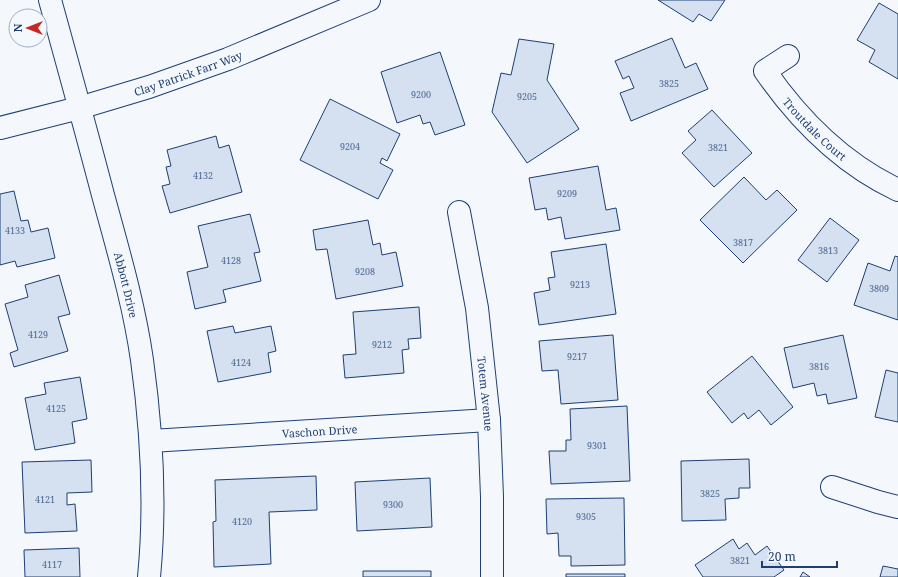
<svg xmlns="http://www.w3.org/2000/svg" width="898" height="577" font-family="'Noto Serif',serif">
  <rect width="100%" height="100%" fill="#f4f7fb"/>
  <path fill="#d5e0f0" stroke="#1d3f73" d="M 658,0 L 725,0 L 711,21 L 699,14 L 693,22 Z
    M 879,3 L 898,14 L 898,79 L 869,62 L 875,50 L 857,40 Z
    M 672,38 L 685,68 L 696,63 L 708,89 L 631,121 L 620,93 L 634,88 L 629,76 L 623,79 L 615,61 Z
    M 519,39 L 554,44 L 547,80 L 579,129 L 527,163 L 492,112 L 501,73 L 511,75 Z
    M 440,52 L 465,125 L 435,135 L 430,122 L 423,124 L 420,115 L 397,123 L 381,72 Z
    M 330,99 L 400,134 L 387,161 L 382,158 L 380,163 L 393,170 L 378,199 L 300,160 Z
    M 712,110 L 752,153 L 714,187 L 682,153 L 696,140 L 688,131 Z
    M 216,136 L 219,148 L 229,145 L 242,192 L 170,213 L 162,186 L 170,184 L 166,167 L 171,166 L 167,150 Z
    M 598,166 L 606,210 L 616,208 L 620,230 L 565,239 L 561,217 L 548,220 L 546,208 L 535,210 L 529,178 Z
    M 744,177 L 766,200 L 777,190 L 797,210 L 743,263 L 700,220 Z
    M 14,191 L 21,221 L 28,220 L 31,232 L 48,228 L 55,258 L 17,267 L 15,261 L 0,265 L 0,194 Z
    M 250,214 L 260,252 L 254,253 L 261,281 L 223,290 L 226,302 L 195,309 L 187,272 L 208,267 L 198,226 Z
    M 830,218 L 859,240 L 827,282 L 798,260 Z
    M 368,220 L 373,245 L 380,243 L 382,255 L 396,252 L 403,286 L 336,299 L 327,249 L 316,250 L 313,230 Z
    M 606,244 L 616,314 L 539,325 L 534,293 L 550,290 L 548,278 L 555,277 L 551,252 Z
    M 895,256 L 898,257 L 898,320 L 854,305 L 868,263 L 890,271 Z
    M 59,275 L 70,314 L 58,317 L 68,351 L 14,367 L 10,353 L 18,350 L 5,304 L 28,297 L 25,285 Z
    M 419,307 L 421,338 L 408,339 L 409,349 L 402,350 L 404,373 L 345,378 L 343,355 L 356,354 L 353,312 Z
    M 233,326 L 235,333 L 271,326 L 276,351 L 268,353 L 271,372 L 218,382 L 207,331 Z
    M 613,335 L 618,400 L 561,404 L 558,370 L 542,371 L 539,341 Z
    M 843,335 L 857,398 L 828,404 L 826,394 L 817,396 L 814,383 L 793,388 L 784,348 Z
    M 752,356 L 793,407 L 771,425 L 759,410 L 748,419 L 744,413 L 732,423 L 707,392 Z
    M 886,370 L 898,373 L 898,422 L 875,417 Z
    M 80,377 L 87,419 L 72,422 L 75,443 L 35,450 L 25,398 L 46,394 L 44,383 Z
    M 627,406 L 630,481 L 551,484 L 549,451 L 566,451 L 566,440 L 571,440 L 570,409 Z
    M 749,459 L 750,488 L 739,488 L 739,498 L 725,499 L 726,520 L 682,521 L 681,461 Z
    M 91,460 L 92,492 L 67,493 L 67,505 L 75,504 L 77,531 L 25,533 L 22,462 Z
    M 316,476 L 317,510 L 269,512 L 271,564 L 214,567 L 213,522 L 216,521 L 215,480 Z
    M 430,478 L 432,527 L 357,531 L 355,482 Z
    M 624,498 L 625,565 L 571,566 L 571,556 L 559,556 L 558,533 L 547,534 L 546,499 Z
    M 733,539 L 739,549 L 747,543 L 755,555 L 767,546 L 784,570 L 774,577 L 703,577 L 695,565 Z
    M 79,548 L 80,577 L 25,577 L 24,550 Z
    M 883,566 L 898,569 L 898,577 L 880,577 Z
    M 363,571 L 431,571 L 431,577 L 363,577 Z
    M 803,572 L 810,577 L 800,577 Z
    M 566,574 L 625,574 L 625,577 L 566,577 Z"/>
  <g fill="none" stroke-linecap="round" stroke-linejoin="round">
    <g stroke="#1d3f73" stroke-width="24">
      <g id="street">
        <path id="s1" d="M 50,0 C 68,65 86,130 103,195 C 118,250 134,304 142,360 C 152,432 156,505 149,577"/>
        <path id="s2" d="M 788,56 L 765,71 C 799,120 843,164 898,190"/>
        <path id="s3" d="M 459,212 L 477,308 L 489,420 L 492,497 L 492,577"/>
        <path id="s4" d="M 151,441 L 489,420"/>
        <path d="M 832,487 L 878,502 L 898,507"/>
      </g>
    </g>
    <g stroke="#1d3f73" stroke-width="24">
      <g id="secondary">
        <path id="s5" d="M 0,128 L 79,108 L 149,87 L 228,59 L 369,0"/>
      </g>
    </g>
    <use href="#street" stroke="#f4f7fb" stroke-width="22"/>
    <use href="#secondary" stroke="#f4f7fb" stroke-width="22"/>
  </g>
  <g text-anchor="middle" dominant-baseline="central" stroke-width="3" stroke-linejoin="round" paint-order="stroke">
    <g font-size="9" fill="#4b6792">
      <text x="669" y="83">3825</text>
      <text x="421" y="94">9200</text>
      <text x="527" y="96">9205</text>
      <text x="350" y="146">9204</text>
      <text x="718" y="147">3821</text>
      <text x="203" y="175">4132</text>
      <text x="567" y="193">9209</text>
      <text x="15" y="230">4133</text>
      <text x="743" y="242">3817</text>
      <text x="828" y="250">3813</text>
      <text x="231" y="260">4128</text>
      <text x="365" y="271">9208</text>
      <text x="580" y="284">9213</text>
      <text x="879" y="288">3809</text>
      <text x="38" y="334">4129</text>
      <text x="382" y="344">9212</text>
      <text x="577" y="356">9217</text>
      <text x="241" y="362">4124</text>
      <text x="819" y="366">3816</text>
      <text x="56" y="408">4125</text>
      <text x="597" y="445">9301</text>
      <text x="710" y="493">3825</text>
      <text x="45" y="499">4121</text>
      <text x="393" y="504">9300</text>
      <text x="586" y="516">9305</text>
      <text x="242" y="521">4120</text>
      <text x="740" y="560">3821</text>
      <text x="52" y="564">4117</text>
    </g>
    <g font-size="11" fill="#1d3f73" stroke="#f4f7fb">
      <text stroke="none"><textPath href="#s5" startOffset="196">Clay Patrick Farr Way</textPath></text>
      <text stroke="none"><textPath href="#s2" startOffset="104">Troutdale Court</textPath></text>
      <text stroke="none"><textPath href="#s1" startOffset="295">Abbott Drive</textPath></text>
      <text stroke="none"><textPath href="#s3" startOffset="184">Totem Avenue</textPath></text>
      <text stroke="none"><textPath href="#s4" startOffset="169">Vaschon Drive</textPath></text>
    </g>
  </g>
  <g transform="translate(28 28) rotate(270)"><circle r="19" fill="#f4f7fb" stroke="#9eadc5"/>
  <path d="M0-3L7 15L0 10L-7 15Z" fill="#c62828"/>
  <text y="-6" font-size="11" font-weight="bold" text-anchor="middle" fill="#1d3f73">N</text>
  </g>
  <path d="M762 561v6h75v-6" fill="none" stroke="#1d3f73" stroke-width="2"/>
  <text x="768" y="561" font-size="12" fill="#1d3f73" stroke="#f4f7fb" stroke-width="3" paint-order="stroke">20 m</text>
</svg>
